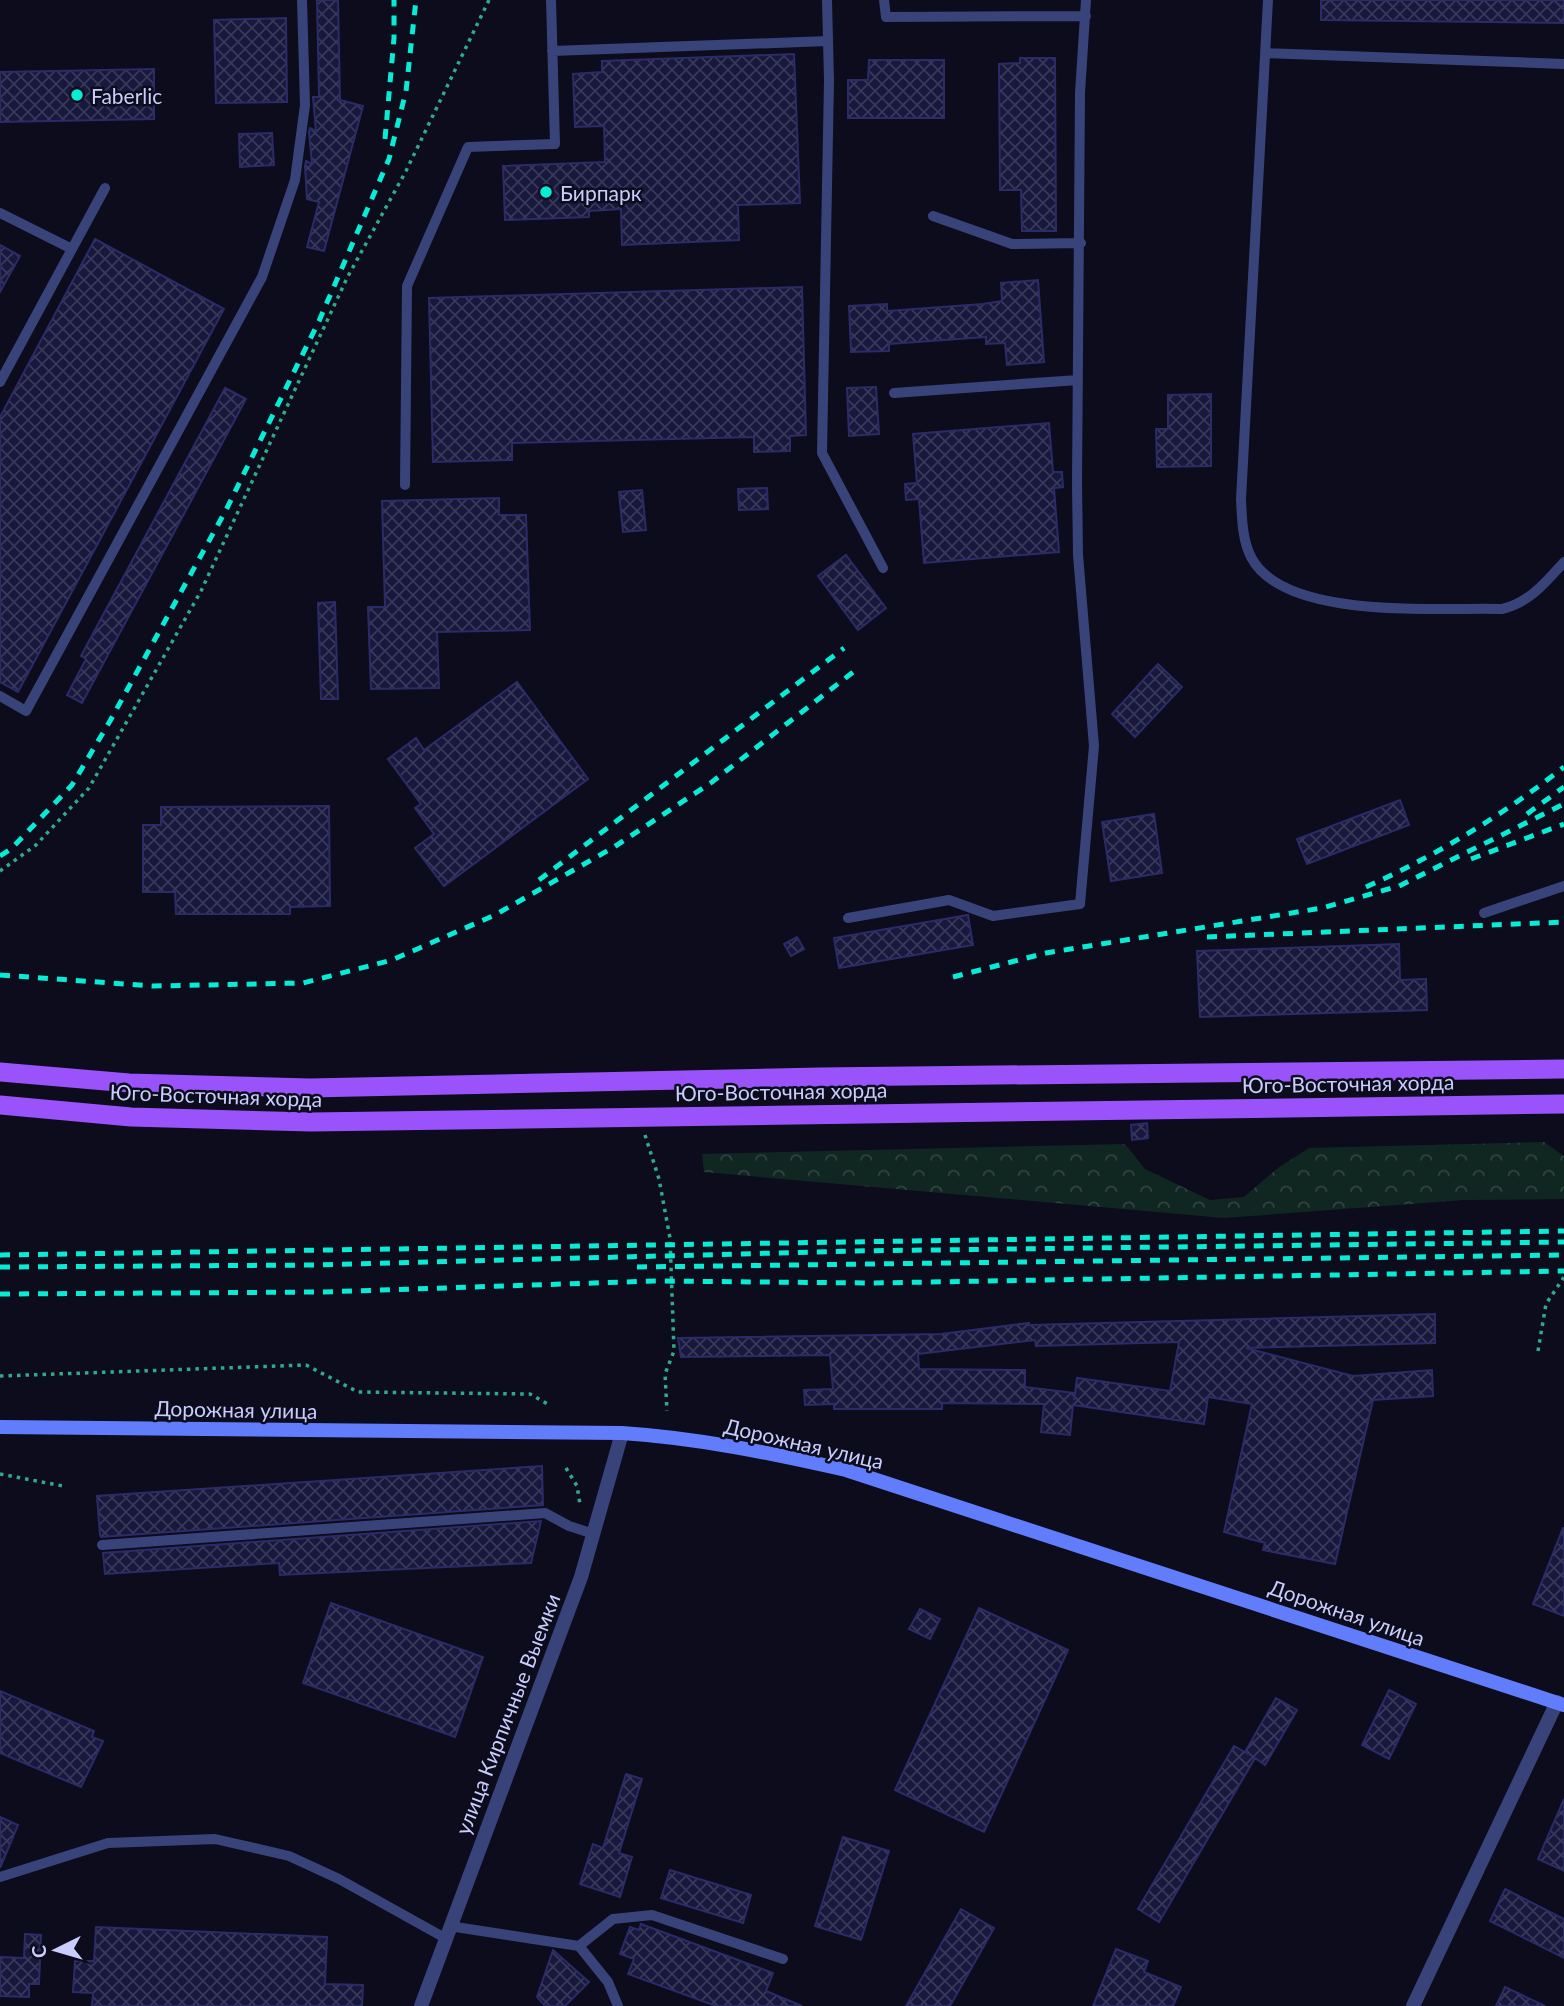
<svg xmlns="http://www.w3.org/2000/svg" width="1564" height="2006" font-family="Lato,sans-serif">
  <defs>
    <pattern id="forest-crowns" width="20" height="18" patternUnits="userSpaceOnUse" patternTransform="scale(1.75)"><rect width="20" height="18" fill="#0f2621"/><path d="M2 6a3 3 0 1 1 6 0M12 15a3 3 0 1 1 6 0" fill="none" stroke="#314442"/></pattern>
    <pattern id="building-cross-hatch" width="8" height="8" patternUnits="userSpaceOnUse" patternTransform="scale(1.75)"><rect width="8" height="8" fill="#18183d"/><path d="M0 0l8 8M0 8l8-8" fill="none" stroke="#38385a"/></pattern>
  </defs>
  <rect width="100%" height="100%" fill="#0c0c1c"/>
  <path fill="url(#forest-crowns)" d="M 1544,1142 L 1564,1156 L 1564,1199 L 1464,1200 L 1224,1218 L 704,1172 L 702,1154 L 1125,1144 L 1145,1169 L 1210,1200 L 1244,1197 L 1278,1168 L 1309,1148 Z"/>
  <path fill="url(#building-cross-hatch)" stroke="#2b2b68" stroke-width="2" fill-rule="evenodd" d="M 317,0 L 338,0 L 340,100 L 363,106 L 324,251 L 307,247 L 319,202 L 307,199 L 305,166 L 306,161 L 312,164 L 309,132 L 310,128 L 316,131 L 313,97 L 319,97 Z
    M 1321,0 L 1564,0 L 1564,23 L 1321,20 Z
    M 286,18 L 287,102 L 216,103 L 214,20 Z
    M 794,54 L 800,203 L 738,205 L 739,240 L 622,245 L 621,209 L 589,211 L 589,217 L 505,220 L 503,166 L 605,162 L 604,126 L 575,127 L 573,74 L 602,72 L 602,61 Z
    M 1020,58 L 1055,58 L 1056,231 L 1022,231 L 1021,190 L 1000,190 L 999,64 L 1020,63 Z
    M 869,60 L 944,60 L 944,118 L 848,118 L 848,80 L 868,80 Z
    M 154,69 L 154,119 L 0,122 L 0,72 Z
    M 272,133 L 274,165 L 240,167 L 239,134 Z
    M 95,239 L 224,309 L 18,692 L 0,682 L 0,417 Z
    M 0,245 L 20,256 L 0,292 Z
    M 1038,280 L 1044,362 L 1007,365 L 1005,343 L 986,344 L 986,337 L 889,344 L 889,351 L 851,352 L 849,306 L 887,304 L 887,311 L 983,304 L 1002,301 L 1001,283 Z
    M 802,287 L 806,435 L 790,436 L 790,451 L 754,452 L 754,437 L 512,443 L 512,460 L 433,462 L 429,298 Z
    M 876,387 L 879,434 L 849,436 L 847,388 Z
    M 225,388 L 246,399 L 82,703 L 67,695 L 86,659 L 81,656 Z
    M 1211,394 L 1211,466 L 1157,467 L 1156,429 L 1168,429 L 1168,395 Z
    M 1049,423 L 1053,472 L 1062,472 L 1063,487 L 1054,488 L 1059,552 L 924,563 L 919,499 L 906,500 L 905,484 L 917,483 L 913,434 Z
    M 767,488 L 768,509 L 739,510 L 738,489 Z
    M 642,490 L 646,530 L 623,532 L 619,492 Z
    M 499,498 L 499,515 L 526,515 L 530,630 L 437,632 L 439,688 L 371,689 L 368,607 L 385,607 L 382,501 Z
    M 846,555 L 886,608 L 858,630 L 818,576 Z
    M 335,602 L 338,699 L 321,699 L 318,603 Z
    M 1158,664 L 1182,687 L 1135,737 L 1112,714 Z
    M 517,682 L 588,779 L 444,886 L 415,848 L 434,834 L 415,808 L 421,804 L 388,759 L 416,738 L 424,750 Z
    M 1400,800 L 1409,825 L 1307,864 L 1297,839 Z
    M 329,806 L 330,906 L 290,907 L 290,914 L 176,914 L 175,892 L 143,892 L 143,825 L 161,825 L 161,807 Z
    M 1154,814 L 1162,873 L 1111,881 L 1102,822 Z
    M 968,915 L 973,945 L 839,968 L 834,938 Z
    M 797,937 L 804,949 L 791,956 L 784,944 Z
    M 1399,944 L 1400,980 L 1426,979 L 1427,1010 L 1200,1017 L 1197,951 Z
    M 1147,1123 L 1148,1138 L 1132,1140 L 1131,1125 Z
    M 1435,1314 L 1435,1343 L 1246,1348 L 1353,1376 L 1432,1370 L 1433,1396 L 1373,1400 L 1335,1564 L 1263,1550 L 1265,1543 L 1224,1532 L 1252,1404 L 1208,1397 L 1204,1424 L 1073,1405 L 1070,1435 L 1041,1432 L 1044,1404 L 942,1403 L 942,1409 L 834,1409 L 834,1404 L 805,1405 L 804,1390 L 833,1389 L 830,1355 L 681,1357 L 678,1338 L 941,1334 L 1029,1323 L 1029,1325 ZM 1035,1340 L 1036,1346 L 1179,1342 L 1170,1391 L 1077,1378 L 1074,1400 L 1075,1393 L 1025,1387 L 1025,1370 L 919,1369 L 918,1354 Z
    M 542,1466 L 543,1505 L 101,1537 L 100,1535 L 97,1496 Z
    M 541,1521 L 531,1563 L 280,1575 L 279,1563 L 105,1574 L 103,1553 Z
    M 1563,1528 L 1564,1528 L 1564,1616 L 1533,1604 Z
    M 331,1603 L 483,1657 L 455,1737 L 303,1683 Z
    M 979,1608 L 1068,1650 L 984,1832 L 895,1790 Z
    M 920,1609 L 940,1619 L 930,1639 L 909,1629 Z
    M 1389,1690 L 1416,1704 L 1389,1759 L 1362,1745 Z
    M 0,1691 L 94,1731 L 92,1737 L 103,1741 L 81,1787 L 0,1753 Z
    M 1276,1698 L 1297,1710 L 1265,1765 L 1255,1758 L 1159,1922 L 1138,1909 L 1234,1746 L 1252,1756 L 1245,1752 Z
    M 626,1774 L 642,1779 L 619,1853 L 632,1857 L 620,1897 L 580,1884 L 593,1844 L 603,1848 Z
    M 1564,1799 L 1564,1871 L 1538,1859 Z
    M 0,1817 L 18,1825 L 0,1868 Z
    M 843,1837 L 889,1851 L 861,1940 L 815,1926 Z
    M 670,1870 L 751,1895 L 743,1923 L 661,1898 Z
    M 1505,1889 L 1564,1919 L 1564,1958 L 1490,1921 Z
    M 961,1909 L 994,1928 L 950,2006 L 906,2006 Z
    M 641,1924 L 773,1973 L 766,1991 L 802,2006 L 716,2006 L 628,1974 L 634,1959 L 620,1954 L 630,1927 L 639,1930 Z
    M 96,1927 L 327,1937 L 325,1984 L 363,1985 L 362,2006 L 92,2006 L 93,1993 L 73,1992 L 75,1961 L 94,1961 Z
    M 25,1934 L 41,1935 L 39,1984 L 29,1984 L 29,1997 L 0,1996 L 0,1957 L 24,1958 Z
    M 1116,1949 L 1148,1961 L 1144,1972 L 1181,1987 L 1173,2006 L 1093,2006 Z
    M 553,1950 L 589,1982 L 565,2006 L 545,2006 L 537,1997 Z
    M 1505,1987 L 1545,2006 L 1496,2006 Z"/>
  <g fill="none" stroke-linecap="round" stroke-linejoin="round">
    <path stroke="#30ab8a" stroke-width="3.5" stroke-dasharray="3.5 5" stroke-linecap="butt" d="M 0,871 L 36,845 L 89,788 L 201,591 L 347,278 L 406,171 L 489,0
      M 645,1135 L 659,1179 L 670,1238 L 674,1351 L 665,1374 L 667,1411
      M 1538,1351 L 1546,1304 L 1564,1277
      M 0,1376 L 306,1365 L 358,1392 L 530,1394 L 551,1406
      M 566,1468 L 577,1486 L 580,1504
      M 0,1474 L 63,1486"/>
    <path stroke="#38437a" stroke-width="10" d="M 827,0 L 829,80 L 822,453 L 883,568
      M 884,0 L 886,17 L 1086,16
      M 1268,0 L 1241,499 C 1242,518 1242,539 1251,557 C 1284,621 1439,607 1502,609 C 1529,603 1546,582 1564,562
      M 552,51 L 828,41
      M 1266,53 L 1564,64
      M 0,213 L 72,249
      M 933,216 L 1012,244 L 1081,243
      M 0,382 L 105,188
      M 894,393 L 1078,380
      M 405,485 L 407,286 L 468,147 L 555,144 L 551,0
      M 0,696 L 26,711 L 262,277 L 295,180 L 305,105 L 302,0
      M 1484,913 L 1564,886
      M 848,918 L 949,900 L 993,916 L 1080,904 L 1094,746 L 1078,555 L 1077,483 L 1080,93 L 1086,0
      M 102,1545 L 545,1513 L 569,1526 L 594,1534
      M 0,1877 L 108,1843 L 215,1839 L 289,1856 L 339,1879 L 445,1938
      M 449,1926 L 579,1946 L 608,1982 L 618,2006
      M 579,1946 L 613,1919 L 652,1915 L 783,1959"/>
    <path stroke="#38437a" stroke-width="14" d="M 1413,2006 L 1557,1702"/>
    <path stroke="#38437a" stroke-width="14" d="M 421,2006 L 581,1577 L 622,1433"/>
    <path stroke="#627dfb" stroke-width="14" d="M 0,1427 L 622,1433 C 698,1438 771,1453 846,1470 L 1564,1705"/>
    <path stroke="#9a53fb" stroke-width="19" d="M 0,1072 L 129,1083 L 310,1088 L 820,1077 L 1564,1069
      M 0,1105 L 131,1117 L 311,1122 L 1564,1104"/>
    <path stroke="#06ecd5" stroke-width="5" stroke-dasharray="10 9" stroke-linecap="butt" d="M 385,139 L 394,38 L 394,0
      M 1527,814 L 1564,787
      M 0,856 L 11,849 L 72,785 L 110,721 L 226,510 L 319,321 L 389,159 L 406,91 L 416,0
      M 1471,859 L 1564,824
      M 539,880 L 844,648
      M 1366,887 C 1437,855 1503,815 1564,767
      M 1207,937 L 1564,922
      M 0,975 L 153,986 L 303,983 L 392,960 L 495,915 L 614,847 L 712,782 L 857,669
      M 953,977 L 1046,953 L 1322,908 L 1399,886 L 1564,804
      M 0,1255 L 1564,1231
      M 0,1267 L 316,1265 L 852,1251 L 1564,1242
      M 637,1267 L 1564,1255
      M 0,1294 L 323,1292 L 654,1281 L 872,1283 L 1564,1271"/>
  </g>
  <g fill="#06ecd5" stroke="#0c0c1c" stroke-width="2.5">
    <circle cx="77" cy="95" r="7"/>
    <circle cx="546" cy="192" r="7"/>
  </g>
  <g text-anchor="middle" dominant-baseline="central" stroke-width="5" stroke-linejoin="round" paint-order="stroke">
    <g font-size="21" fill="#c9cdfe" stroke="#0c0c1c" text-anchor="start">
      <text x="91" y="95">Faberlic</text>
      <text x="560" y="192">Бирпарк</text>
    </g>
    <g font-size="21" fill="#c9cdfe" stroke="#0c0c1c">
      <text transform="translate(1348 1083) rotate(-1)">Юго-Восточная хорда</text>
      <text transform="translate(781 1091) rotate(-1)">Юго-Восточная хорда</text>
      <text transform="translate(216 1095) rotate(2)">Юго-Восточная хорда</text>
      <text transform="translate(236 1409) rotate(1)">Дорожная улица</text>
      <text transform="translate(804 1443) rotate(13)">Дорожная улица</text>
      <text transform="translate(1347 1612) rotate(19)">Дорожная улица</text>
      <text transform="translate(507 1714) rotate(-69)">улица Кирпичные Выемки</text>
    </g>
  </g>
  <g transform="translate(56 1950) rotate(265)" stroke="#0c0c1c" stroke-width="5" paint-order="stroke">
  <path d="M0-5L12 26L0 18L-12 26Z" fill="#c9cdfe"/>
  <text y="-10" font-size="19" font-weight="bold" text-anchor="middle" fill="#c9cdfe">С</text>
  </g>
</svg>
